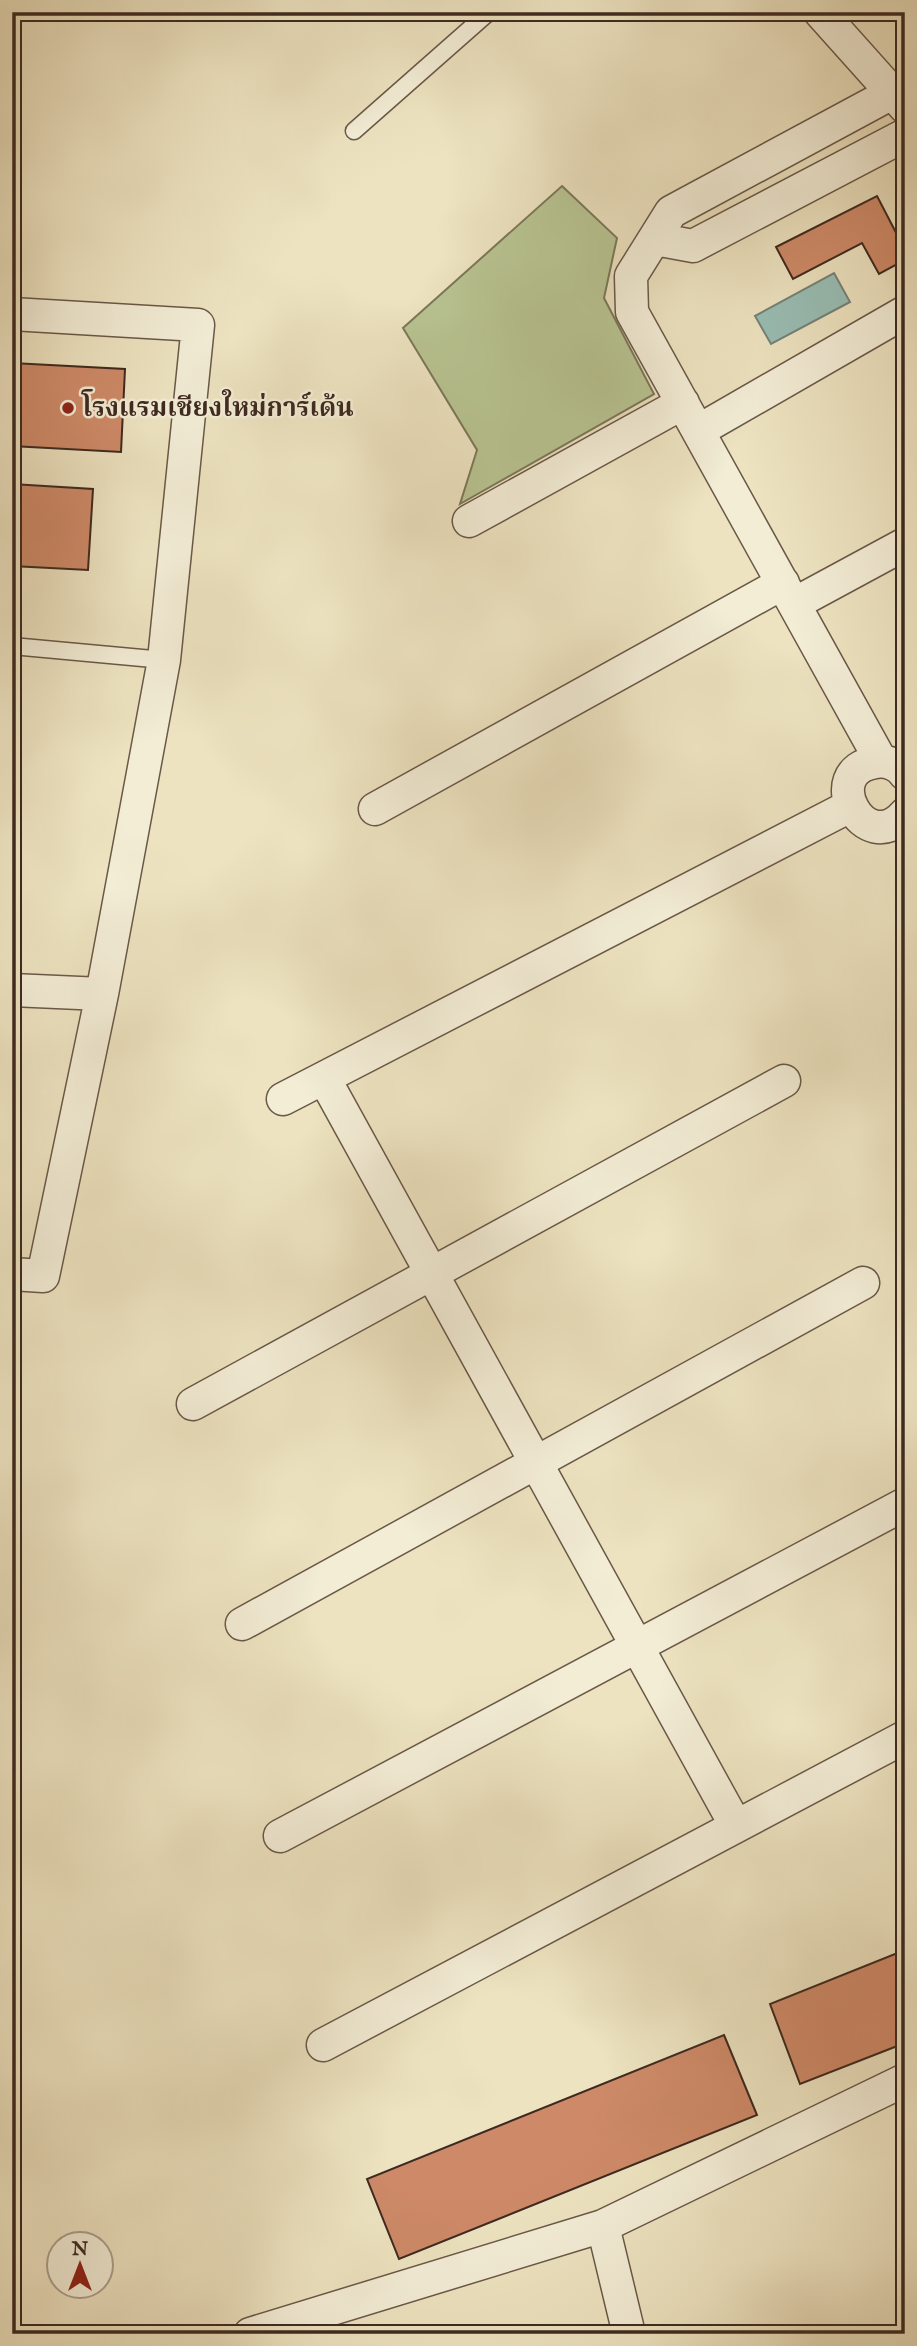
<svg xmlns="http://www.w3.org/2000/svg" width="917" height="2346" font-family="'IM FELL English','Noto Serif Thai',serif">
  <rect width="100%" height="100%" fill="#ede3c0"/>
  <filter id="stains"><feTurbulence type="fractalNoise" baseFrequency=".00286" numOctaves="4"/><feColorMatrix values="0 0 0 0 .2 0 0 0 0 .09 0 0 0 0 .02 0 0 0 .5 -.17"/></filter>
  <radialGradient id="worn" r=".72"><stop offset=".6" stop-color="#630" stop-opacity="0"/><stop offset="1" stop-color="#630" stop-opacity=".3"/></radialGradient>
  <path fill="#b8c492" stroke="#7b7759" stroke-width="2" d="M 562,186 L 617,238 L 604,298 L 654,394 L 460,504 L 477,450 L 403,328 Z"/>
  <path fill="#99beb4" stroke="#758379" stroke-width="2" d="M 834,273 L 850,302 L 771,344 L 755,316 Z"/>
  <path fill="#ce8a68" stroke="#3e2a20" stroke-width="2" d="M 877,196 L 905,250 L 905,260 L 879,274 L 862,243 L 793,279 L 776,247 Z
    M 12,363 L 125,369 L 121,452 L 12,446 Z
    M 12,484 L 93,489 L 88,570 L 12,566 Z
    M 905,1950 L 905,2043 L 800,2084 L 770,2004 Z
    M 724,2035 L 757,2115 L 399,2259 L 367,2179 Z"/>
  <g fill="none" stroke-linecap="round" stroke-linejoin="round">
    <g stroke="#6a5848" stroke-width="19">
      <path id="service" d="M 354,131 L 489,12
        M 12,646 L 164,660"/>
    </g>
    <g stroke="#6a5848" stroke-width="35">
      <path id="minor" d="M 820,12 L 905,107
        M 655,239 L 693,246 L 905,135
        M 12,314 L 198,325 L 164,660 L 102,994 L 43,1276 L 12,1274
        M 698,431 L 905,312
        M 469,521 L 683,403
        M 794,604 L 905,544
        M 881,761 L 632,312 L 631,276 L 671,212 L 892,93
        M 905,774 C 899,765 887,760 876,762 C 816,771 865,860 905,814
        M 375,809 L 783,583
        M 12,990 L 102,994
        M 324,1078 L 736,1826
        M 283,1099 L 850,806
        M 193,1404 L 784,1081
        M 242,1624 L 863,1283
        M 280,1836 L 905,1504
        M 323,2045 L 905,1737
        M 603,2226 L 629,2334
        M 250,2334 L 603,2226 L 905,2080"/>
    </g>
    <use href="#service" stroke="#f3edd6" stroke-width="16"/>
    <use href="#minor" stroke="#f3edd6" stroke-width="32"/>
  </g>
  <circle fill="#8f2418" stroke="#f3edd6" stroke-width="2.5" cx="68" cy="408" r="7"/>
  <g text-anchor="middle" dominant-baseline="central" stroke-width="5" stroke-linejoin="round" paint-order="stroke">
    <g font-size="26" font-weight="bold" fill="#3e2a20" stroke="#f3edd6" text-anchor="start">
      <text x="82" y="408">โรงแรมเชียงใหม่การ์เด้น</text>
    </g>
  </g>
  <rect width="917" height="2346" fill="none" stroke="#ede3c0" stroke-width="42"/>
  <rect x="14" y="14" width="889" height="2318" fill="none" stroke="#3e2a20" stroke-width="3.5"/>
  <rect x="21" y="21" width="875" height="2304" fill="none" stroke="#3e2a20" stroke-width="2"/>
  <g transform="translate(80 2265)"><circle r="33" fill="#f3edd6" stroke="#ab9f8d" stroke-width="2"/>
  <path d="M0-5L12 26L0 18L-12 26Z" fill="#8f2418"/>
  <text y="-10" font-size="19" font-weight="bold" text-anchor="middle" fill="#3e2a20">N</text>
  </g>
  <rect width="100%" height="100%" filter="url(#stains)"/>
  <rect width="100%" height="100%" fill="url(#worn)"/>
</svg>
